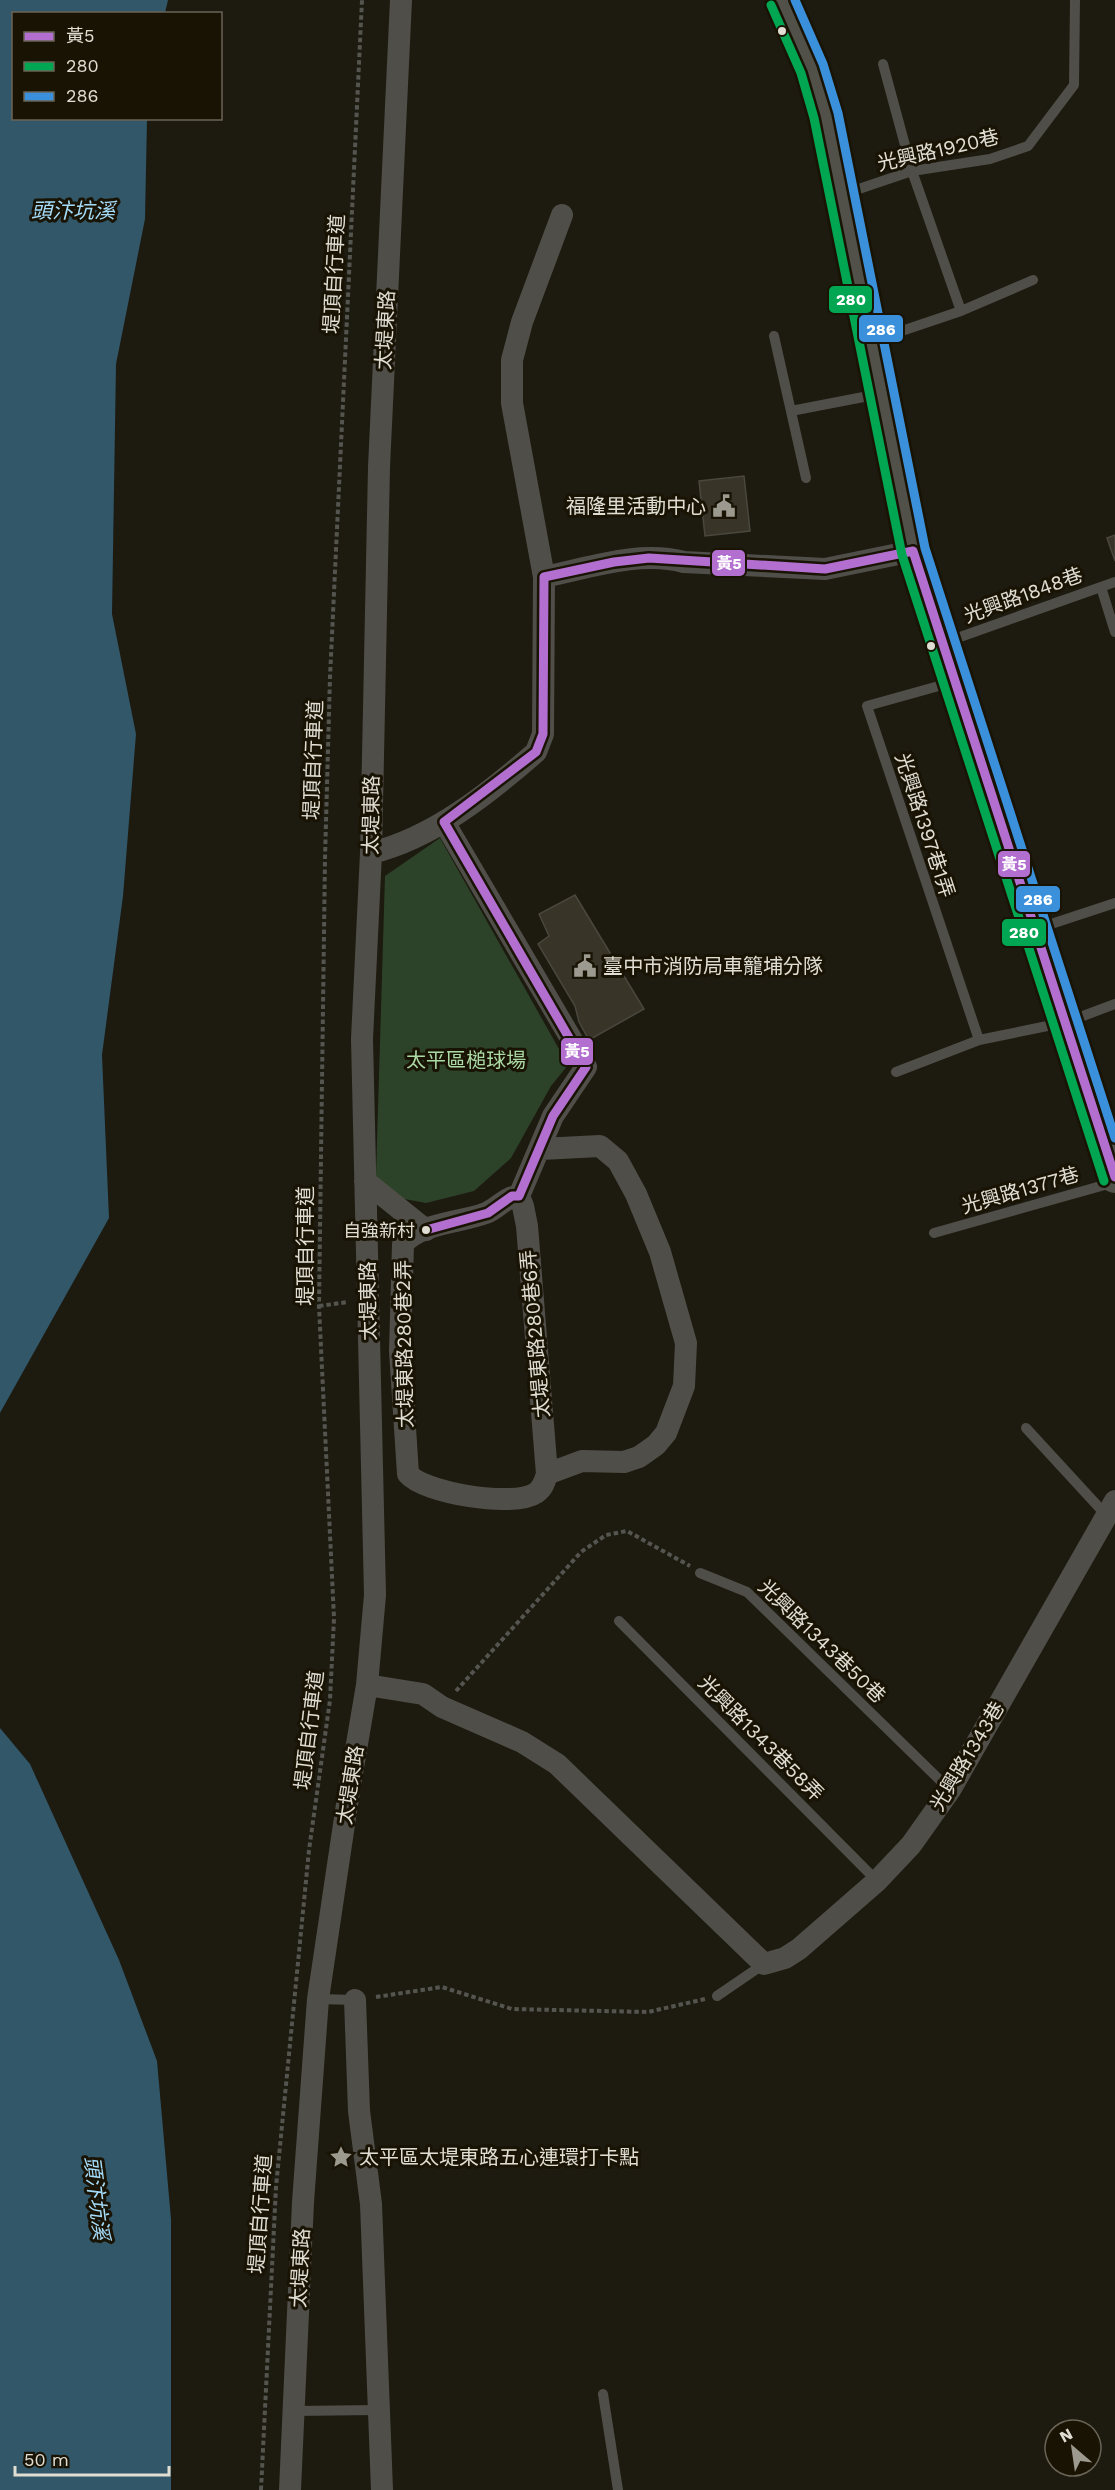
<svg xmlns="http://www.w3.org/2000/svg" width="1115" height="2490" font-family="'Work Sans','Noto Sans TC',sans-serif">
  <rect width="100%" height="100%" fill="#1d1a10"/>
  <path fill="#2d4329" d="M 440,838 L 568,1065 L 551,1086 L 511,1158 L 474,1191 L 426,1203 L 388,1196 L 376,1176 L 385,876 Z"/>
  <path fill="#315769" d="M 0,0 L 168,0 L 165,13 L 14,14 L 14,118 L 147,119 L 145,219 L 116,364 L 112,614 L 136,734 L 123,896 L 102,1055 L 109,1218 L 0,1413 Z
    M 0,1728 L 30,1764 L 119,1960 L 157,2061 L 171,2219 L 171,2490 L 0,2490 Z"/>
  <path fill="#383528" stroke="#49473e" stroke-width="1.5" d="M 744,476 L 750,531 L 705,536 L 699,481 Z
    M 1115,535 L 1115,561 L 1107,538 Z
    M 575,895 L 644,1009 L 589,1040 L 579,1022 L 575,1006 L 538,944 L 549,936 L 539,914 Z"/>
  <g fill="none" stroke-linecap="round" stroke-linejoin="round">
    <path stroke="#55554f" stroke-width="4" stroke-dasharray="4.5 3" stroke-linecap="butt" d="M 319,1306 L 348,1302
      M 456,1691 L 581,1552 L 606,1535 L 627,1531 L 690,1566
      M 376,1997 L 442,1987 L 512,2009 L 648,2012 L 705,1999
      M 261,2490 L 276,2187 L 309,1850 L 330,1700 L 334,1618 L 319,1306 L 325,858 L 330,677 L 362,0"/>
    <path stroke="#504e48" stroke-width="10" d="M 883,64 L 912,171 L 961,311
      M 844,194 L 912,171 L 990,159 L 1028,146 L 1074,85 L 1075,0
      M 774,336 L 806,478
      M 875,340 L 961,311 L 1033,280
      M 791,411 L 879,394
      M 1101,587 L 1115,632
      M 946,642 L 1115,582
      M 953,682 L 867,706 L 979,1040
      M 1039,928 L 1115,903
      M 896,1072 L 979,1040 L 1067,1022 L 1115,1004
      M 934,1233 L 1115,1182
      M 1026,1428 L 1106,1515
      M 700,1573 L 747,1592 L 950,1790
      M 619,1621 L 877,1881
      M 717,1996 L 764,1964
      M 318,1999 L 355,2000
      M 603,2394 L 618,2490
      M 293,2411 L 378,2410"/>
    <path stroke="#504e48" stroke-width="22" d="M 544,577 C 589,568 639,550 684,562 L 825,569 L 913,551
      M 444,822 L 573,1042 L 586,1067 L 553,1116 L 519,1196 C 506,1196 497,1209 486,1213 C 460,1223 420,1223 403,1244 L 400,1351 L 408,1474 C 424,1493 514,1508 536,1493 C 543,1488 545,1481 547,1474 L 527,1226 L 523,1206 L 519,1196
      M 371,853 C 433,838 489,793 536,752 L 543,734 L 544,577 L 512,403 L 512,360 L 522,322 L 562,215
      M 541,1149 L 600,1146 L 618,1161 L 636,1194 L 660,1252 L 686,1343 L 684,1386 L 666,1433 L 656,1445 L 639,1457 L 624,1462 L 582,1461 L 547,1474
      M 365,1181 L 426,1230
      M 367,1685 L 423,1694 L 442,1707 L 522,1742 L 557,1764 L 764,1964 L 785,1958 L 799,1949 L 877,1881 L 911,1845 L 950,1790 L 1115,1501
      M 355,2000 L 359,2111 L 371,2204 L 382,2490
      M 290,2490 L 303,2202 L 318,1999 L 349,1791 L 367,1685 L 375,1595 L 362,1039 L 371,853 L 379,467 L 401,0"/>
    <path stroke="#51514a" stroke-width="32" d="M 782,0 L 812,69 L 826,115 L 913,551 L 1115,1177"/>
    <g stroke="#191304" stroke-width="14">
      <path id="bus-1" d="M 913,551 L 1115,1177
        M 544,577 L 614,562 L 649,558 L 825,569 L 913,551
        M 444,822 L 536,752 L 543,734 L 544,577
        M 426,1230 L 488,1213 L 512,1196 L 519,1196 L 553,1116 L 586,1067 L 444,822"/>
    </g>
    <g stroke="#191304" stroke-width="14">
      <path id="bus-2" d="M 771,5 L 801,73 L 814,118 L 902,555 L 1104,1181"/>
    </g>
    <g stroke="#191304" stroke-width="14">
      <path id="bus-3" d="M 795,0 L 823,64 L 838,113 L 925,548 L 1115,1138"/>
    </g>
    <use href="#bus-1" stroke="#b36fd0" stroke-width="9"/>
    <use href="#bus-2" stroke="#00a651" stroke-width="9"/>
    <use href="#bus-3" stroke="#3a90db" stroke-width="9"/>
  </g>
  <defs>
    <g id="civic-bare" transform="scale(1.8)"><path d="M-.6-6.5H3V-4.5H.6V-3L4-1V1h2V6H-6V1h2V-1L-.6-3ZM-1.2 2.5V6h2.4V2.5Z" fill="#9c998e" stroke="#191304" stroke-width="2.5" paint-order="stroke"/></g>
    <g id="sight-bare" transform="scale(1.8)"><path d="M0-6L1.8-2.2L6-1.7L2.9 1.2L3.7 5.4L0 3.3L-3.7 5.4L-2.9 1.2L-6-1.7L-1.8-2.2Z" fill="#9c998e" stroke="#191304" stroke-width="2.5" paint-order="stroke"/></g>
  </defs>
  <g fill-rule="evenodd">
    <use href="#civic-bare" x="724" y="506"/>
    <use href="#civic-bare" x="585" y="966"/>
    <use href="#sight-bare" x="341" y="2157"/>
  </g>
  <g fill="#e0ddd2" stroke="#191304" stroke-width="2">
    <circle cx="782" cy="31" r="5"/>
    <circle cx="931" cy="646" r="5"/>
    <circle cx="426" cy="1230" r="5"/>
  </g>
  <g text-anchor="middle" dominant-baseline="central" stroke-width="6" stroke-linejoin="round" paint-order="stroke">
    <g font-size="18" fill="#e0ddd2" stroke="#191304" text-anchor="end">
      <text x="415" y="1230">自強新村</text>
    </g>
    <g font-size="20" fill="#e0ddd2" stroke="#191304">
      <text transform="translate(938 150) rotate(-13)">光興路1920巷</text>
      <text transform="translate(334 274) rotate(-87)">堤頂自行車道</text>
      <text transform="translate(385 330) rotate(-87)">太堤東路</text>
      <text transform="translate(1023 595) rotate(-20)">光興路1848巷</text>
      <text transform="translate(313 760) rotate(-88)">堤頂自行車道</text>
      <text transform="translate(371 815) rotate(-89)">太堤東路</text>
      <text transform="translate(925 825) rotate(72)">光興路1397巷1弄</text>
      <text transform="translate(1020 1190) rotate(-16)">光興路1377巷</text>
      <text transform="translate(305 1246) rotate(-90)">堤頂自行車道</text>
      <text transform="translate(368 1301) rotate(-91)">太堤東路</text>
      <text transform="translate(535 1334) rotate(-95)">太堤東路280巷6弄</text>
      <text transform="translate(404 1344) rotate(-91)">太堤東路280巷2弄</text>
      <text transform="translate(822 1641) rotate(44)">光興路1343巷50巷</text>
      <text transform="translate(309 1730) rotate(-83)">堤頂自行車道</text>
      <text transform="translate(761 1738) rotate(45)">光興路1343巷58弄</text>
      <text transform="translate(967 1756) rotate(-59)">光興路1343巷</text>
      <text transform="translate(350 1785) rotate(-81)">太堤東路</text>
      <text transform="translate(260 2214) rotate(-86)">堤頂自行車道</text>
      <text transform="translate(300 2268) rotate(-87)">太堤東路</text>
    </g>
    <g font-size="20" fill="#e0ddd2" stroke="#191304" text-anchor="start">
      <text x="706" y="506" text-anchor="end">福隆里活動中心</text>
      <text x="603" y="966">臺中市消防局車籠埔分隊</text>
      <text x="359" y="2157">太平區太堤東路五心連環打卡點</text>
    </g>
    <g font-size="20" fill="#abdaa5" stroke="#191304">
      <text x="466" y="1060">太平區槌球場</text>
    </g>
    <g font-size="21" font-style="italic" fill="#a4dbf9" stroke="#191304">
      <text x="73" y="210">頭汴坑溪</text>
      <text transform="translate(97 2198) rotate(83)">頭汴坑溪</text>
    </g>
  </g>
  <g stroke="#191304" stroke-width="2">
    <rect x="828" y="285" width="45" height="29" rx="6" fill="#00a651"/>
    <rect x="858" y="314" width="46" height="29" rx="6" fill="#3a90db"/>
    <rect x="711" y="549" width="35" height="28" rx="6" fill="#b36fd0"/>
    <rect x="997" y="850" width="34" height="28" rx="6" fill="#b36fd0"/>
    <rect x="1015" y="885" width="46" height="28" rx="6" fill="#3a90db"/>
    <rect x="1001" y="918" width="46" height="29" rx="6" fill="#00a651"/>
    <rect x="560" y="1037" width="34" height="29" rx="6" fill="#b36fd0"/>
  </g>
  <g font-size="16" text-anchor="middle" font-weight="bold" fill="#fff">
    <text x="851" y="305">280</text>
    <text x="881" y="335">286</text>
    <text x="729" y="569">黃5</text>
    <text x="1014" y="870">黃5</text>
    <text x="1038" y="905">286</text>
    <text x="1024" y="938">280</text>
    <text x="577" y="1057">黃5</text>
  </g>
  <rect x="12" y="12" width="210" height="108" fill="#191304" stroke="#696456" stroke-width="1.5"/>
  <rect x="24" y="32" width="30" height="9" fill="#b36fd0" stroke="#696456" stroke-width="1.5"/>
  <text x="66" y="42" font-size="18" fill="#e0ddd2">黃5</text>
  <rect x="24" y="62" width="30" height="9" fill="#00a651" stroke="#696456" stroke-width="1.5"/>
  <text x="66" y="72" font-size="18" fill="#e0ddd2">280</text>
  <rect x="24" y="92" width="30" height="9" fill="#3a90db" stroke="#696456" stroke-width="1.5"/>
  <text x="66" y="102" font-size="18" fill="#e0ddd2">286</text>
  <g transform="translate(1073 2448) rotate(331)"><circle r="28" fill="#191304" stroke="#696456" stroke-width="1.5"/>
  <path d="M0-4.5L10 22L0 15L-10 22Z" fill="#9c998e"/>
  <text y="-9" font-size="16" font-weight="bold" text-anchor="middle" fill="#e0ddd2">N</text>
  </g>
  <path d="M15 2466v9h154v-9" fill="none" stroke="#e0ddd2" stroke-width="3"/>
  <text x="24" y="2466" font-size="18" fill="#e0ddd2" stroke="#191304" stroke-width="4.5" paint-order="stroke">50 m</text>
</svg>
